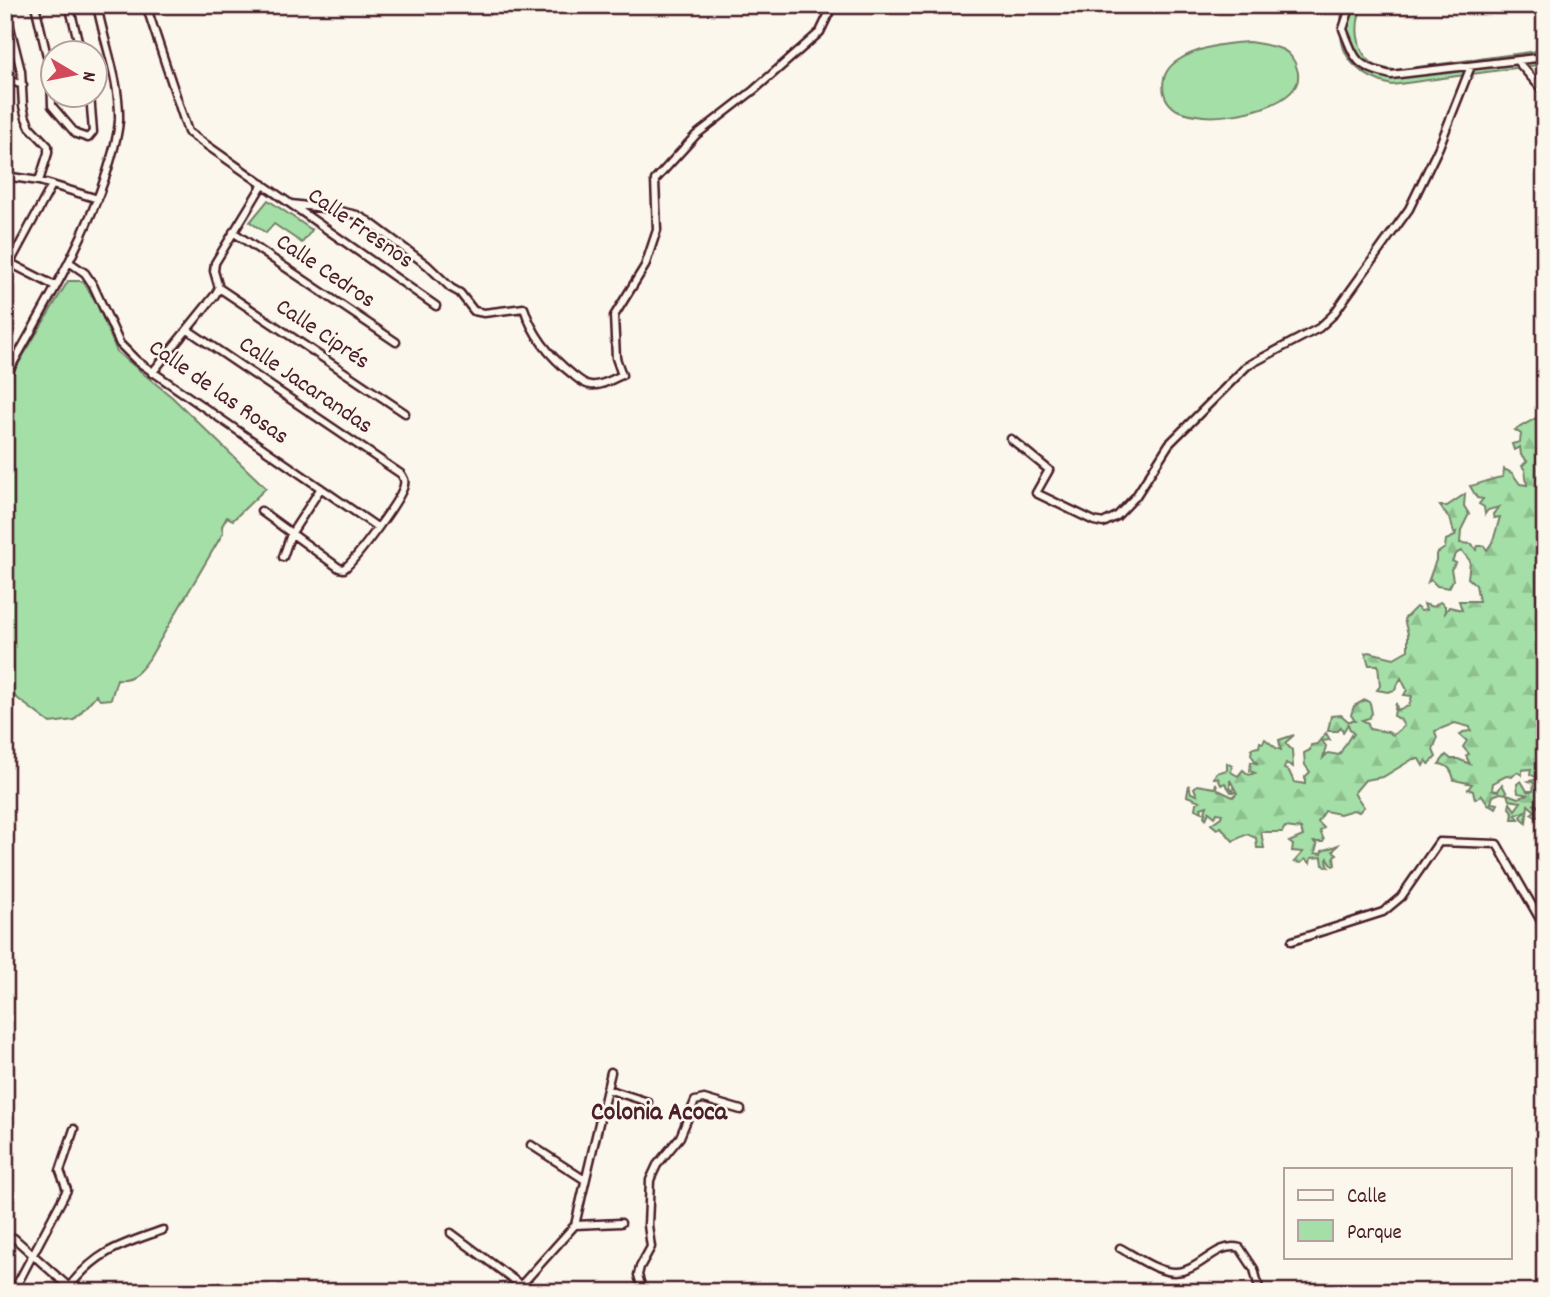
<svg xmlns="http://www.w3.org/2000/svg" width="1550" height="1297" font-family="Dekko,sans-serif">
  <defs>
    <pattern id="forest-firs" width="22" height="20" patternUnits="userSpaceOnUse" patternTransform="scale(1.75)"><rect width="22" height="20" fill="#a3dfa6"/><path d="M5 1l3.5 6h-7zM16 11l3.5 6h-7z" fill="#8ebf8f"/></pattern>
  </defs>
  <rect width="100%" height="100%" fill="#fbf7ec"/>
  <filter id="ink" filterUnits="userSpaceOnUse"><feTurbulence type="fractalNoise" baseFrequency=".0143" numOctaves="2"/><feDisplacementMap in="SourceGraphic" scale="14" xChannelSelector="R" yChannelSelector="G"/><feConvolveMatrix kernelMatrix="1 2 1 2 8 2 1 2 1" color-interpolation-filters="sRGB"/></filter>
  <g filter="url(#ink)">
    <path fill="#a3dfa6" stroke="#767f68" stroke-width="2" d="M 1345,5 L 1363,5 C 1354,23 1355,51 1373,64 C 1378,68 1389,69 1395,70 L 1545,50 L 1545,64 L 1392,85 C 1363,78 1339,60 1341,27 C 1341,19 1341,12 1345,5 Z
      M 1249,42 C 1260,44 1271,45 1281,49 C 1289,52 1295,60 1297,69 C 1309,106 1227,119 1203,116 C 1195,115 1185,114 1177,110 C 1158,98 1159,73 1177,61 C 1198,47 1225,43 1249,42 Z
      M 268,200 L 312,230 L 302,243 L 274,224 L 266,233 L 250,222 Z
      M 68,281 L 83,281 L 98,306 L 117,352 L 172,397 L 266,488 L 233,520 L 227,517 L 222,526 L 223,533 L 149,659 C 141,670 133,681 117,679 L 111,699 L 100,700 L 96,695 L 74,720 L 50,723 L 5,689 L 5,386 Z"/>
    <path fill="url(#forest-firs)" stroke="#767f68" stroke-width="2" d="M 1545,415 L 1545,428 L 1542,433 L 1545,440 L 1538,441 L 1541,450 L 1545,450 L 1545,777 L 1540,777 L 1545,784 L 1545,808 L 1533,804 L 1541,809 L 1540,815 L 1536,817 L 1531,814 L 1535,811 L 1528,805 L 1526,823 L 1521,817 L 1525,811 L 1516,815 L 1519,819 L 1512,819 L 1513,813 L 1509,808 L 1510,803 L 1515,810 L 1521,802 L 1509,800 L 1507,794 L 1518,798 L 1529,795 L 1518,793 L 1517,784 L 1521,781 L 1527,791 L 1533,791 L 1534,783 L 1529,781 L 1539,779 L 1530,774 L 1531,769 L 1522,770 L 1522,775 L 1517,772 L 1512,777 L 1506,776 L 1493,783 L 1492,790 L 1498,791 L 1502,784 L 1507,794 L 1500,793 L 1493,796 L 1491,803 L 1498,804 L 1496,808 L 1488,804 L 1482,795 L 1475,799 L 1473,791 L 1468,789 L 1472,784 L 1454,780 C 1452,771 1449,765 1439,764 L 1446,755 L 1451,759 L 1458,759 L 1470,764 L 1466,756 L 1469,754 L 1463,747 L 1467,741 L 1460,735 L 1463,732 L 1471,731 L 1470,727 L 1455,723 L 1435,731 L 1437,739 L 1433,750 L 1436,757 L 1429,764 L 1426,760 L 1423,766 L 1419,759 L 1413,759 L 1383,777 L 1365,780 L 1354,793 L 1364,807 L 1359,812 L 1353,810 L 1340,814 L 1325,811 L 1318,822 L 1324,828 L 1320,831 L 1324,840 L 1323,842 L 1314,842 L 1317,845 L 1315,853 L 1321,854 L 1322,851 L 1338,845 L 1333,851 L 1337,854 L 1334,856 L 1335,865 L 1333,866 L 1328,858 L 1327,860 L 1329,867 L 1323,865 L 1322,857 L 1311,858 L 1310,863 L 1305,859 L 1301,863 L 1294,862 L 1303,852 L 1292,851 L 1293,845 L 1289,842 L 1303,836 L 1301,829 L 1285,827 L 1282,832 L 1261,832 L 1264,848 L 1257,848 L 1256,838 L 1247,834 L 1233,841 L 1221,827 L 1217,829 L 1211,824 L 1221,817 L 1222,814 L 1217,813 L 1215,817 L 1209,812 L 1206,819 L 1204,816 L 1207,806 L 1201,808 L 1202,812 L 1195,809 L 1196,803 L 1200,801 L 1187,796 L 1189,785 L 1191,793 L 1197,795 L 1194,788 L 1197,785 L 1215,788 L 1216,783 L 1218,790 L 1233,797 L 1237,793 L 1230,780 L 1230,787 L 1234,792 L 1231,792 L 1225,783 L 1221,785 L 1218,778 L 1214,778 L 1216,773 L 1227,770 L 1227,763 L 1232,766 L 1231,772 L 1238,776 L 1243,770 L 1249,775 L 1255,773 L 1250,771 L 1251,762 L 1257,763 L 1251,755 L 1252,748 L 1259,747 L 1260,742 L 1263,743 L 1265,739 L 1276,748 L 1281,750 L 1279,740 L 1294,735 L 1285,743 L 1292,750 L 1293,767 L 1286,763 L 1284,769 L 1289,771 L 1294,782 L 1305,784 L 1305,777 L 1310,772 L 1305,765 L 1304,753 L 1310,750 L 1311,745 L 1317,744 L 1326,733 L 1330,740 L 1322,741 L 1326,746 L 1323,758 L 1328,753 L 1339,755 L 1351,735 L 1352,737 L 1354,734 L 1350,730 L 1348,724 L 1343,732 L 1341,727 L 1338,731 L 1328,731 L 1331,716 L 1341,715 L 1348,721 L 1355,721 L 1351,715 L 1354,706 L 1365,700 L 1370,703 L 1372,713 L 1369,718 L 1362,720 L 1368,723 L 1369,729 L 1388,732 L 1393,735 L 1404,726 L 1400,719 L 1394,716 L 1396,703 L 1397,710 L 1409,706 L 1412,696 L 1404,695 L 1407,690 L 1401,678 L 1395,690 L 1388,692 L 1377,690 L 1380,686 L 1378,665 L 1369,665 L 1365,653 L 1369,652 L 1394,658 L 1408,650 L 1408,634 L 1404,619 L 1416,607 L 1421,611 L 1426,610 L 1424,604 L 1433,607 L 1440,602 L 1445,606 L 1445,613 L 1449,607 L 1462,610 L 1459,601 L 1479,601 L 1476,585 L 1468,578 L 1470,561 L 1462,551 L 1457,553 L 1452,561 L 1456,563 L 1451,569 L 1453,580 L 1449,588 L 1437,586 L 1431,580 L 1428,582 L 1436,560 L 1436,554 L 1445,548 L 1446,540 L 1455,536 L 1456,532 L 1454,533 L 1451,521 L 1440,506 L 1447,506 L 1465,494 L 1464,506 L 1469,514 L 1461,530 L 1460,543 L 1472,544 L 1476,550 L 1478,546 L 1484,546 L 1487,550 L 1493,541 L 1500,517 L 1494,518 L 1493,514 L 1499,507 L 1488,510 L 1485,514 L 1484,507 L 1479,504 L 1483,499 L 1477,498 L 1470,486 C 1482,484 1491,478 1503,477 L 1504,469 L 1512,473 L 1520,484 L 1527,485 L 1525,470 L 1522,466 L 1527,461 L 1521,455 L 1520,447 L 1514,450 L 1512,444 L 1520,442 L 1521,434 L 1515,430 L 1538,417 Z"/>
    <g fill="none" stroke-linecap="round" stroke-linejoin="round">
      <g stroke="#4a1f2b" stroke-width="11">
        <path id="street" d="M 35,5 L 51,73 L 52,106 L 76,134 L 88,138 L 93,132 L 90,94
          M 69,5 L 81,52
          M 146,5 L 188,132 L 436,306
          M 1351,5 L 1343,29 C 1356,62 1356,66 1391,75 L 1545,57
          M 5,19 L 9,23 L 21,71 L 23,106 L 26,118 L 30,127 L 48,146 L 48,153 L 39,181
          M 1518,62 L 1545,93
          M 5,79 L 23,85
          M 5,176 L 39,181 L 98,199
          M 291,204 L 331,209 L 357,215 L 368,221 L 427,265 L 451,288 L 460,293 L 474,311 L 484,313 L 524,308 C 533,336 549,356 572,374 C 577,378 583,384 590,385 C 600,387 613,379 622,375 L 616,358 L 614,316 L 645,266 L 657,230 L 655,180 L 696,135 L 754,90 L 820,32 L 833,5
          M 233,232 L 396,342
          M 69,262 L 85,273 L 93,285 L 120,344 L 137,361 L 377,527
          M 10,263 L 55,286
          M 5,272 L 52,185
          M 219,288 L 405,413
          M 188,330 L 401,474 C 404,479 405,480 404,485 C 402,498 356,559 344,569 L 339,568 L 261,511
          M 152,373 L 215,295 L 219,288 L 214,271 L 215,263 L 263,184
          M 5,378 C 42,311 83,245 107,172 C 112,155 118,138 119,120 C 120,81 104,43 97,5
          M 1011,439 L 1049,470 L 1036,493 L 1094,521 L 1103,523 L 1117,516 L 1136,496 L 1169,444 L 1247,366 L 1319,328 L 1333,315 L 1409,209 L 1439,147 L 1471,66
          M 283,557 L 291,534 L 321,488
          M 5,701 L 6,702
          M 1292,941 L 1383,912 L 1401,897 L 1439,842 L 1497,844 L 1541,921 L 1545,924
          M 607,1089 L 648,1102
          M 531,1145 L 585,1180
          M 575,1225 L 621,1223
          M 451,1233 L 530,1292
          M 14,1238 L 69,1287 L 71,1292
          M 1120,1248 C 1135,1256 1157,1272 1175,1272 C 1200,1272 1216,1241 1240,1248 L 1254,1269 L 1260,1292
          M 69,1287 C 98,1250 121,1245 163,1230
          M 13,1292 L 67,1190 L 60,1171 L 74,1129
          M 515,1292 L 575,1225 L 611,1072
          M 643,1292 L 638,1275 L 640,1267 L 651,1247 L 648,1225 L 650,1180 L 657,1165 L 680,1137 L 695,1101 L 704,1099 L 741,1110"/>
      </g>
      <use href="#street" stroke="#fbf7ec" stroke-width="6"/>
    </g>
  </g>
  <g text-anchor="middle" dominant-baseline="central" stroke-width="5" stroke-linejoin="round" paint-order="stroke">
    <g font-size="24" fill="#4a1f2b" stroke="#fbf7ec">
      <text transform="translate(360 229) rotate(35)">Calle Fresnos</text>
      <text transform="translate(325 272) rotate(34)">Calle Cedros</text>
      <text transform="translate(322 335) rotate(34)">Calle Ciprés</text>
      <text transform="translate(305 386) rotate(34)">Calle Jacarandas</text>
      <text transform="translate(218 393) rotate(35)">Calle de las Rosas</text>
    </g>
    <g font-size="26" font-weight="bold" fill="#4a1f2b" stroke="#fbf7ec">
      <text x="659" y="1113">Colonia Acoca</text>
    </g>
  </g>
  <rect width="1550" height="1297" fill="none" stroke="#fbf7ec" stroke-width="28"/>
  <rect x="14" y="14" width="1522" height="1269" fill="none" stroke="#4a1f2b" stroke-width="2.5" filter="url(#ink)"/>
  <rect x="1284" y="1168" width="228" height="91" fill="#fbf7ec" stroke="#b4a19f" stroke-width="2"/>
  <rect x="1298" y="1190" width="35" height="10" fill="#fbf7ec" stroke="#b4a19f" stroke-width="2"/>
  <text x="1347" y="1202" font-size="21" fill="#4a1f2b">Calle</text>
  <rect x="1298" y="1220" width="35" height="21" fill="#a3dfa6" stroke="#b4a19f" stroke-width="2"/>
  <text x="1347" y="1238" font-size="21" fill="#4a1f2b">Parque</text>
  <g transform="translate(74 74) rotate(100)"><circle r="33" fill="#fbf7ec" stroke="#b4a19f" stroke-width="2"/>
  <path d="M0-5L12 26L0 18L-12 26Z" fill="#d1495b"/>
  <text y="-10" font-size="19" font-weight="bold" text-anchor="middle" fill="#4a1f2b">N</text>
  </g>
</svg>
